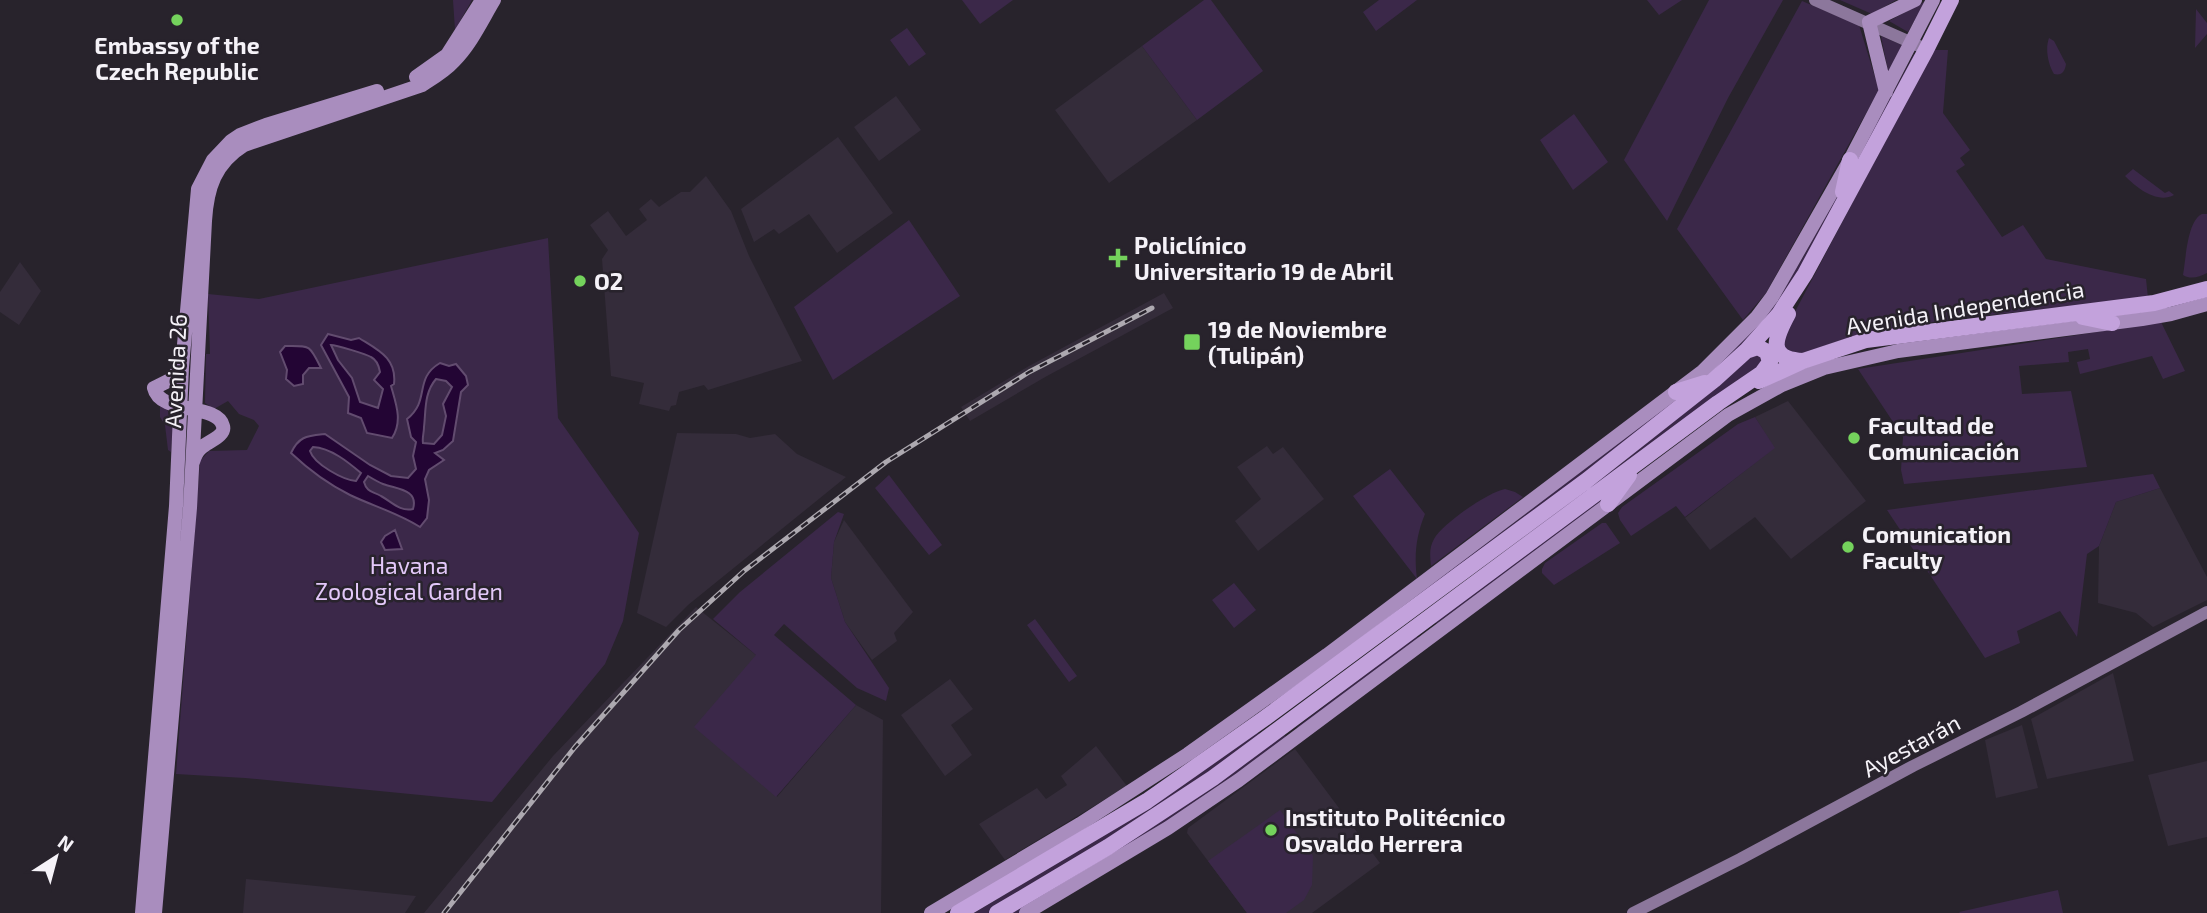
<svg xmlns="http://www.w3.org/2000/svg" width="2207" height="913" font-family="'Exo 2',sans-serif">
  <rect width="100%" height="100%" fill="#28232c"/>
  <path fill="#342c3a" d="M 1142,46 L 1197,120 L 1109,183 L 1055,110 Z
    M 896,96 L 921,130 L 879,161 L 854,127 Z
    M 838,137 L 893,213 L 837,253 L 809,214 L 779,234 L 774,229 L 754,242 L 741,209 Z
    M 706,176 L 731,211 L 749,256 L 802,361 L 708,390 L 704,385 L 679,392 L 676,405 L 671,406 L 669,411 L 639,404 L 644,383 L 611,376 L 602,259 L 608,250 L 590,225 L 608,211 L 626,236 L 647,220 L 639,209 L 651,199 L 659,207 L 681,192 L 690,192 Z
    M 20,262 L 41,291 L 19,325 L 0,312 L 0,292 Z
    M 1164,293 L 1173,308 L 1047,376 L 970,421 L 961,407 L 1029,366 Z
    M 1788,401 L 1866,501 L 1791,559 L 1755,517 L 1710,550 L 1685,518 L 1774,448 L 1755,417 Z
    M 677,433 L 736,434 L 750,438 L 775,434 L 797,454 L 846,477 L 688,605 L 666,627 L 637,613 Z
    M 1267,446 L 1273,454 L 1283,447 L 1324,499 L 1258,551 L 1235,521 L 1261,499 L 1237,467 Z
    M 2160,488 L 2207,577 L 2207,600 L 2153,627 L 2136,613 L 2098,603 L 2099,546 L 2116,502 Z
    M 844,520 L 913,612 L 894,633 L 897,641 L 872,660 L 845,622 L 831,578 L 834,542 Z
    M 696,607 L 756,655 L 777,797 L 856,705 L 883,720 L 881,913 L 424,913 L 553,756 Z
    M 2113,673 L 2134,761 L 2047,779 L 2031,719 Z
    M 950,679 L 973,709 L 951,725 L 972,755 L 945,776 L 901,715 Z
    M 2022,725 L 2038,788 L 1996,798 L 1985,740 Z
    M 1096,746 L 1127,786 L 1005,860 L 979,824 L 1037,788 L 1046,799 L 1067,785 L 1061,776 Z
    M 1295,749 L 1380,863 L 1312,913 L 1247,913 L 1187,833 L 1188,828 Z
    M 2207,761 L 2207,837 L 2168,846 L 2148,775 Z
    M 246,879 L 416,896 L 405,913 L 243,913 Z"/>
  <path fill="#3b2849" d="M 453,0 L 472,0 L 455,30 Z
    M 962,0 L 1013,0 L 980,24 Z
    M 1204,0 L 1211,0 L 1263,71 L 1197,120 L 1142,46 Z
    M 1379,0 L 1417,0 L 1376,31 L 1363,12 Z
    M 1647,0 L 1682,0 L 1659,15 Z
    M 1709,0 L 1783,0 L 1728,98 L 1667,221 L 1624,160 Z
    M 1840,0 L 1896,0 L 1872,14 Z
    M 1802,1 L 1859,25 L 1879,90 L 1766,293 L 1743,320 L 1677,229 Z
    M 1926,1 L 1908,32 L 1889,21 Z
    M 2196,9 L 2207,23 L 2207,34 L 2195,48 Z
    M 907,28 L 926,54 L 909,66 L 890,40 Z
    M 1881,36 L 1902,45 L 1889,76 Z
    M 2049,38 L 2054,41 L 2066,64 C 2065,71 2062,76 2054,74 C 2048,64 2045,49 2049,38 Z
    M 1933,50 L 1948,50 L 1943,113 L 1970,150 L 1960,158 L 1965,165 L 1956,171 L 2002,237 L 2023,225 L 2046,259 L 2146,279 L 2148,298 L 1944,320 L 1848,338 L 1795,356 L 1782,350 L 1788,325 Z
    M 1914,54 L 1916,55 L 1792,282 L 1758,330 L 1698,388 L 1421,596 L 1420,592 L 1519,519 L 1774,304 L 1802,259 Z
    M 1574,114 L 1608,162 L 1573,190 L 1540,140 Z
    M 2133,169 L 2165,193 L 2169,191 L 2174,195 C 2157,204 2137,188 2125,176 Z
    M 2202,214 L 2207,214 L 2207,273 C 2199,277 2191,280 2183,275 C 2186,259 2187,221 2202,214 Z
    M 909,220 L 960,296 L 833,380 L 794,307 Z
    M 548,238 L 558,418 L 639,533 L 623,621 L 605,664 L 492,802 L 245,778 L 176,774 L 200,461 L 209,451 L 247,450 L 259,426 L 254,420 L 239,414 L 228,401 L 214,409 L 205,403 L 206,354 L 210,354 L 208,294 L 259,299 Z
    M 2161,322 L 2185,371 L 2163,379 L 2152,356 L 2080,374 L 2077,362 L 2090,359 L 2088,349 L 2068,352 L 2069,362 L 2019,366 L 2022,394 L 2071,391 L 2087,467 L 1904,484 L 1901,470 L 1903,437 L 1858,369 Z
    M 1755,350 L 1767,362 L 1434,605 L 1627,459 Z
    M 160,406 L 167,409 L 173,422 L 171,452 L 168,450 L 165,425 L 160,417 Z
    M 1755,417 L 1775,448 L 1685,517 L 1676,506 L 1631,536 L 1620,520 L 1618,513 L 1622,507 L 1738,424 Z
    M 1390,469 L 1425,514 C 1416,536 1414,555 1417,579 L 1353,496 Z
    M 2153,474 L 2160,488 L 2116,502 L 2099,546 L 2087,554 L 2077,637 L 2060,611 L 2017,631 L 2020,643 L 1985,658 L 1887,510 Z
    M 889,475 L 942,545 L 929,555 L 875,488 Z
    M 1621,483 L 1607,499 L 1436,624 L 1436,622 Z
    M 1505,489 L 1515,492 L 1523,497 L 1431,566 C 1430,556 1429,548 1434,539 C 1442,524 1488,492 1505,489 Z
    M 838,512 L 844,514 L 834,542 L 831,578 L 845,622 L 889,688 L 886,701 L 857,688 L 784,624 L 774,635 L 856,705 L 776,797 L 694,727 L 756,655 L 713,619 L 740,592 Z
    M 1602,523 L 1606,523 L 1620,543 L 1554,585 L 1542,573 L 1542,569 L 1545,563 Z
    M 1234,583 L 1256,610 L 1234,628 L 1212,600 Z
    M 1035,619 L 1077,676 L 1069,682 L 1027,625 Z
    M 1416,636 L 1419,638 L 1298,730 L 1297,727 Z
    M 1256,732 L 1260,734 L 1256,744 L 990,913 L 974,913 L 1137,815 Z
    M 1285,735 L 1287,740 L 1170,821 L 1019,913 L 1007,913 L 1167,817 Z
    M 1280,810 L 1313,856 L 1312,885 L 1304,900 L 1286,913 L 1247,913 L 1208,861 Z
    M 2058,890 L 2063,913 L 1960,913 L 1959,912 Z"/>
  <path fill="#230534" stroke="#624c6f" stroke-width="2" fill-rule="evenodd" d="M 328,334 L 351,340 L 359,338 C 378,350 397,358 394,384 L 391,386 C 396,404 403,421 392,438 L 367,433 L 361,418 L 348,413 L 349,397 L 321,345 ZM 331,345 C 336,345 366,354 371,357 C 377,360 379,366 380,372 L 374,380 L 383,389 L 378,408 L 360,402 L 352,378 L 338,360 Z
    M 285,346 C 311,346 309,344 321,368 L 309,368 L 303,375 L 303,384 L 294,386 L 286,379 L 287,370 L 280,352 Z
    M 440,363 L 449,366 L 456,364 L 466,376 L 468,385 L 461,392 L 453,441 L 443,450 L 435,453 L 444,460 L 429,470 L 425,479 L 429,500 L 427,518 L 420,527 C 398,513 373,506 350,495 C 328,484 309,470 291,453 C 299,436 307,436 325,434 L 370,465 L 391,476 L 408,478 L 416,469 L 413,456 L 416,442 L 411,437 L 407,419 C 431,400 413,379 440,363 ZM 436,379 L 446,381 L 452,387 L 443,404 L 446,416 L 442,435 L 434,444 L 423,443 C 422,437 424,434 424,427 C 426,410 424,393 436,379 ZM 313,447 C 331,448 348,462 361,473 L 356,481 C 343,480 314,464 310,451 ZM 368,476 C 373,479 378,482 383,484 C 396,489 419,489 413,509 C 400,512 392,502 381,496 C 373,491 367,493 364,482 Z
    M 395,530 L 402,549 L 385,550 L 381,542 L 385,536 Z"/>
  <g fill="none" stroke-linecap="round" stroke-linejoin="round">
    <path stroke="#8c779c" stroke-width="12" d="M 1815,0 L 1919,46
      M 1633,913 L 1740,859 L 1913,766 L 2021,712 L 2207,612"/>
    <path stroke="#a98dbe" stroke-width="14" d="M 416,77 L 447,55 L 482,0
      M 1886,92 L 1869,22 L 1915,0
      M 182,367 L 170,380 L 154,388 C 160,415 218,403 223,426 C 226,436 207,442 201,448 C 196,452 195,456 193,462
      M 142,913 L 176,506 L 182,367 L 198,189 L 213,160 L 231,141 L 240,135 L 266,125 L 377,91
      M 155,913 L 190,508 L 205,221 C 207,188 215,163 244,145 L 422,85 C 433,78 445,71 454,61 C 471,44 482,20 494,0
      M 931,913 L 1080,824 L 1188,754 L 1327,655 L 1703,371 L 1757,317 L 1772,297 L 1850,160 L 1933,0
      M 1026,913 L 1168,828 L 1239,780 L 1728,415 L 1782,385 L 1824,368 L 1898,351 L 2142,319 L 2171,314 L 2207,304"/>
    <path stroke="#c3a2dc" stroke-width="16" d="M 1843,192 L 1850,160
      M 1788,314 C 1775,338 1766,359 1803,361
      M 2083,317 L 2112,323
      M 1759,381 L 1803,361 L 1866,340 L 2154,303 L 2207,289
      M 1676,392 L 1705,383
      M 1608,504 L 1629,475
      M 958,913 L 1147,801 L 1265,718 L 1586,481 L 1714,380 L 1746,351 L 1779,314 L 1805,274 L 1926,50 L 1951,0
      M 997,913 L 1108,847 L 1213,778 L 1718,403 L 1762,373 L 1770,362 L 1767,352 L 1758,347 L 1746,351"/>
    <g stroke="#ada9b0" stroke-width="5">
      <path id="rail" d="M 444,913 L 575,747 L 679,630 L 744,571 L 886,462 L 1029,372 L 1152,308"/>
    </g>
    <use href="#rail" stroke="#28232c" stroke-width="2.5" stroke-dasharray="8" stroke-linecap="butt"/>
  </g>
  <g fill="#74d25c" stroke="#28232c" stroke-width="2.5">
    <circle cx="177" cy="20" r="7"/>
    <path d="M1114.5 247.5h7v7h7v7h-7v7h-7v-7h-7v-7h7z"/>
    <circle cx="580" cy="281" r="7"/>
    <rect x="1183" y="333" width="18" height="18" rx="3.5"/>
    <circle cx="1854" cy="438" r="7"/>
    <circle cx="1848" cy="547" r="7"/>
    <circle cx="1271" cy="830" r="7"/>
  </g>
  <g text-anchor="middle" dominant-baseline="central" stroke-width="5" stroke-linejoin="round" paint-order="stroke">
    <g font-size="23" font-weight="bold" fill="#f5f2f8" stroke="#28232c" text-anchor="start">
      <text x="177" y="45" text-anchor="middle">Embassy of the<tspan x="177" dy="26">Czech Republic</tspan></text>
      <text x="1134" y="245">Policlínico<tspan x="1134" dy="26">Universitario 19 de Abril</tspan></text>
      <text x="594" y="281">O2</text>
      <text x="1208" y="329">19 de Noviembre<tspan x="1208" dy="26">(Tulipán)</tspan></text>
      <text x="1868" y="425">Facultad de<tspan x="1868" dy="26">Comunicación</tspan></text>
      <text x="1862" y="534">Comunication<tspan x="1862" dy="26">Faculty</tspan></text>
      <text x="1285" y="817">Instituto Politécnico<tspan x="1285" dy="26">Osvaldo Herrera</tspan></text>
    </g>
    <g font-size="23" fill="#f5f2f8" stroke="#28232c">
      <text transform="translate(1965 307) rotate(-9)">Avenida Independencia</text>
      <text transform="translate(175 371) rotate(-87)">Avenida 26</text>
      <text transform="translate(1911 745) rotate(-28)">Ayestarán</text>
    </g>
    <g font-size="23" fill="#e3c8f9" stroke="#28232c">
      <text x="409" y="565">Havana<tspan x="409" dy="26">Zoological Garden</tspan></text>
    </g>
  </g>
  <g transform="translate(56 857) rotate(36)" stroke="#28232c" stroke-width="5" paint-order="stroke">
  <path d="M0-5L12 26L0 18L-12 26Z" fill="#f5f2f8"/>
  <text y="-10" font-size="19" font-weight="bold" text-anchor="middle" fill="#f5f2f8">N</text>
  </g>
</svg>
